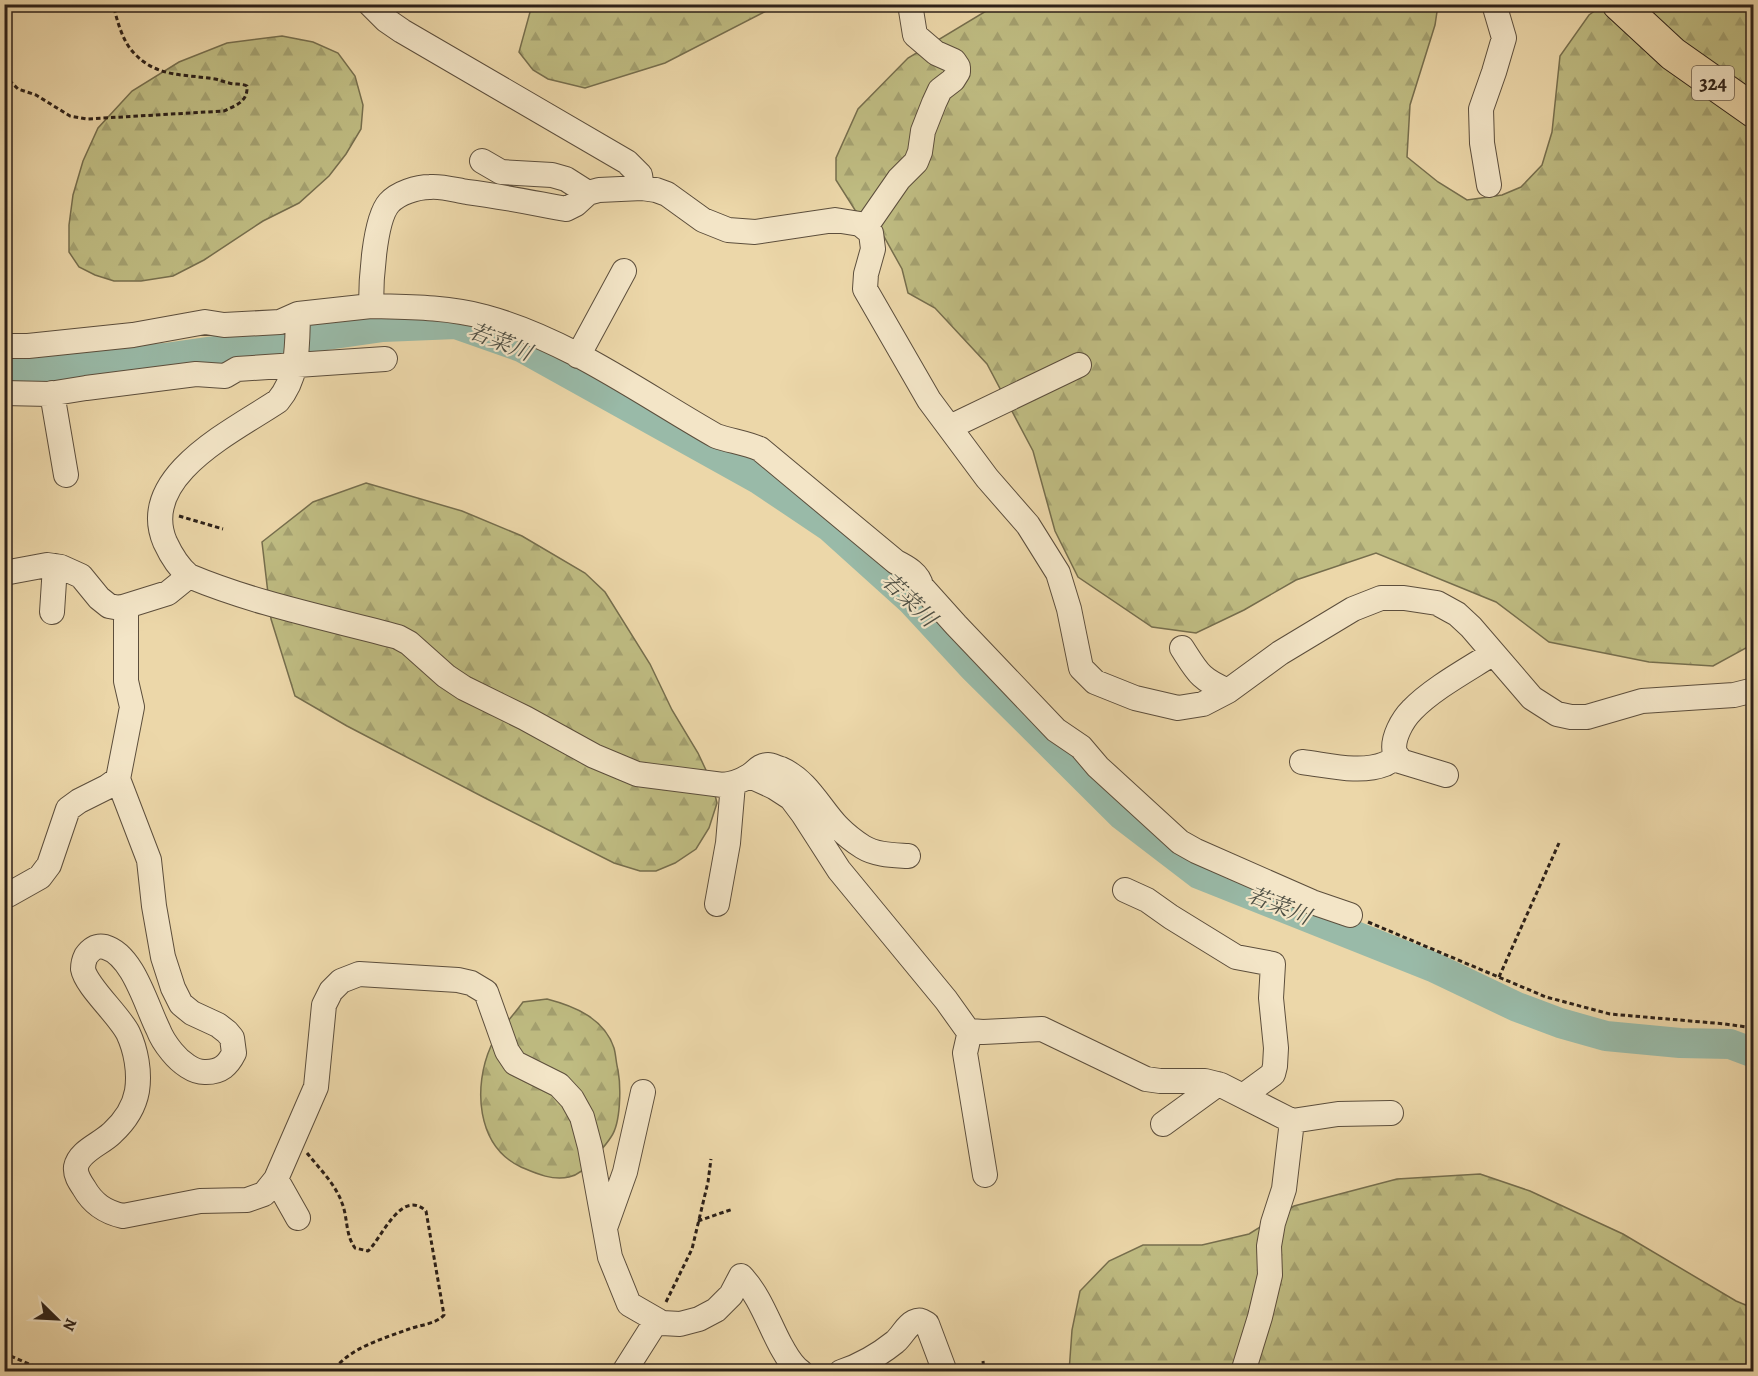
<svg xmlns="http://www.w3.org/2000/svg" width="1758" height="1376" font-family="Alegreya,'Noto Serif JP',serif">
  <defs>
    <pattern id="forest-firs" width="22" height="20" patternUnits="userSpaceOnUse" patternTransform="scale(1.5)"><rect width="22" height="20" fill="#bfbc82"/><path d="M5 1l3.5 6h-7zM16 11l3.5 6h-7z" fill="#a4a170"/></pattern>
  </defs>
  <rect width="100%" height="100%" fill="#ecd7a9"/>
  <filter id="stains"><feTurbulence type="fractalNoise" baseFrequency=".00333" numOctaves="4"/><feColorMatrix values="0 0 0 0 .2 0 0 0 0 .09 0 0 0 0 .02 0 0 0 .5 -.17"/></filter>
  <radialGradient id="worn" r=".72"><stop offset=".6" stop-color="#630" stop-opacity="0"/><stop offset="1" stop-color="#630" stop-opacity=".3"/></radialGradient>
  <path fill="url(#forest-firs)" stroke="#766e4d" stroke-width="1.5" d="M 532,5 L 532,4 L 778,5 L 665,63 L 585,88 L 548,79 L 533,70 L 519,52 Z
    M 996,5 L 1438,5 L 1435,25 L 1410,105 L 1407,157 L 1438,182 L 1467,200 L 1502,195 L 1521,187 L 1542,165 L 1552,132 L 1560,56 L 1589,15 L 1603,5 L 1753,5 L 1753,640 L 1746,648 L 1713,666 L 1649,662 L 1549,642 L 1496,602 L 1376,553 L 1296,580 L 1244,610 L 1196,633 L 1152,627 L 1078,577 L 1055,531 L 1033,451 L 987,364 L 935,308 L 908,293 L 902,269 L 882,233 L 855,210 L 836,180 L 836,158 L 858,109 L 908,58 Z
    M 282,36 L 313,42 L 338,53 L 355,76 L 363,105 L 361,129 L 346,154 L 329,176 L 299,203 L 263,221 L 204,260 L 173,276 L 141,281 L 114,281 L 95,275 L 79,267 L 69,252 L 69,225 L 73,195 L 83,161 L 98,128 L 132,91 L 179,62 L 227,43 Z
    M 366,483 L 462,511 L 522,536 L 585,573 L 605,592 L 650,664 L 672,710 L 698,753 L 712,783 L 717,803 L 709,828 L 696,849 L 675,863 L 656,871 L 640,871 L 614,863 L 487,799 L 347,726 L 295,696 L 271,619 L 262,542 L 313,502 Z
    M 547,999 C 574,1006 604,1018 614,1048 C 616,1055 616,1063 618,1070 C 621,1087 621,1123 611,1137 C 606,1145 600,1151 594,1158 C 588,1166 579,1175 569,1177 C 552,1181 535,1173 521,1167 C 476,1146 473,1086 491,1046 C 499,1030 513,1016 523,1002 Z
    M 1480,1174 L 1530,1191 L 1623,1234 L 1736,1301 L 1753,1308 L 1753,1371 L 1069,1372 L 1072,1330 L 1080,1291 L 1109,1261 L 1143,1245 L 1202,1245 L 1249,1234 L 1294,1206 L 1397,1179 Z"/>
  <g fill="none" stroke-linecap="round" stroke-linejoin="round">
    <path stroke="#99baa8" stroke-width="30" d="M 4,371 L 165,358 L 383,327 L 456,324 L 521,347 L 760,480 L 830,527 L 911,600 L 973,667 L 1122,815 L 1199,874 L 1433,967 L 1517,1007 L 1560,1023 L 1606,1036 L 1680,1043 L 1730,1044 L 1754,1053"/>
    <g stroke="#5c4e3c" stroke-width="26">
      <path id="minor" d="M 370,4 L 386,20 L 402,31 L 627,162 L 640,175 L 642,188
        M 482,161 L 501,172 L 552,175 L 566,179 L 588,193
        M 1489,185 L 1482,143 L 1481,109 L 1494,72 L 1504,38 L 1494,4
        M 865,228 L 899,179 L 916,162 L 920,152 L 923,131 L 934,103 L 940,90 L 953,80 L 958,72 L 958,67 L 954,61 L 936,53 L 915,35 L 910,4
        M 371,306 C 409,307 448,307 485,317 C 569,340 642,394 716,436 C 731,441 746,443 760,449 L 896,562 C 906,567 919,574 921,586 L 956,625 L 1056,730 L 1081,747 L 1098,767 L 1180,842 L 1196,851 L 1312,902 L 1350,915
        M 4,346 L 28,346 L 133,335 L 205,322 L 224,325 L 280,322 L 298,314
        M 578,356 L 624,271
        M 4,393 L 49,394 L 86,388 L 196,374 L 225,376 L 237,369 L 385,359
        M 52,393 L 66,475
        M 950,427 L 1079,365
        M 4,573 L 47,565 L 61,567 L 81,576 L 99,598 L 109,606 L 120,608 L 168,593 L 189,576
        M 126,607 L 126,681 L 132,707 L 118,779 L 149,860 L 154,906 L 163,957 L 173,988 L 181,1004 L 192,1013 L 218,1025 L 227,1032 L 232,1038 L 234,1053 C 228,1065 221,1072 206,1072 C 194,1073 180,1062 172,1052 C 167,1046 161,1037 158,1029 C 146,1005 133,955 105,947 C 96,945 91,949 86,956 C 84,960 83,965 83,969 C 86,986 119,1015 128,1033 C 136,1050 140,1072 137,1091 C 134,1108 124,1122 112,1133 C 101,1144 79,1151 76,1167 C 75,1175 80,1182 84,1188 C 93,1204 105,1212 123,1216 L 200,1201 L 247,1200 L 264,1194 L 276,1179 L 316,1087 L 324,1005 L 331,991 L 341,981 L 359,974 L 458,980 L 471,983 L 486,992 L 507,1051 L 515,1063 L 559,1085 L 572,1099 L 582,1117 L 590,1147 L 610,1257 L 629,1304 L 662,1323 L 680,1324 L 699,1319 L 716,1310 L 731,1295 L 741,1276 C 760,1296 768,1322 781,1346 C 787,1356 791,1365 801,1372
        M 52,612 L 55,566
        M 1182,648 C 1198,673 1200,679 1228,691
        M 1302,762 C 1328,765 1360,774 1385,764 C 1389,762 1394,759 1398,757
        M 1446,775 L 1400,761 C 1398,758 1396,756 1395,753 C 1391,739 1403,719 1412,710 C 1432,689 1467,670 1492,654
        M 750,776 L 774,787 L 791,798 L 803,814 L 839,870 L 946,1000 L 966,1028 L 970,1031 L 983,1032 L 1042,1029 L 1146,1079 L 1160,1081 L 1205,1081 L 1221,1085 L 1292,1121 L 1338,1114 L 1391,1113
        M 908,856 C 893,855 876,855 863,847 C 855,842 845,834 838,827 C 819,807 808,781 781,769 C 777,768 772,765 768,765 C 759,765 756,772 749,776 C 741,781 733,784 723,785 L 637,774 L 594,756 L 525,718 L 464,688 L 446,676 L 409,643 L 398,637 C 327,618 256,604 189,576 C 178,567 171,555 165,542 C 137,476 235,430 278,401 C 299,376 297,345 298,314 L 371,306 C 371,283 374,220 389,203 C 398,193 417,187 430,187 C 442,186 455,190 467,192 C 500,196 533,203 566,209 L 576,204 L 588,193 L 599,190 L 642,188 L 656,190 L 667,194 L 703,220 L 728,230 L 755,232 L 835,220 L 860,224 L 871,233 L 873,249 L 866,274 L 865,289 L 929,400 L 987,478 L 1028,525 L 1058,573 L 1069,609 L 1081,668 L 1095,682 L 1135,698 L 1178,708 L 1203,704 L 1228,691 L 1280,653 L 1353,609 L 1381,598 L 1404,598 L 1437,603 L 1457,614 L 1471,627 L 1532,698 L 1557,714 L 1571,717 L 1587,717 L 1642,701 L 1734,695 L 1754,690
        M 1125,890 L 1147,900 L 1171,917 L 1236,957 L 1273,964 L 1271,998 L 1276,1048 L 1275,1066 L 1273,1074 L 1243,1096
        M 8,895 L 40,877 L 49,865 L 68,809 L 79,801 L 107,787 L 118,779
        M 717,904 L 728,843 L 733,784
        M 970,1031 L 965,1053 L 985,1175
        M 1163,1124 L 1218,1084
        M 276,1179 L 298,1218
        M 605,1228 L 625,1172 L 643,1092
        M 624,1372 L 657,1320
        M 841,1372 C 859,1366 880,1354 895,1342 C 902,1336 906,1326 914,1322 C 920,1319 922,1321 927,1324 L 945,1372
        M 1243,1372 L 1260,1317 L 1270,1275 L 1269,1246 L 1273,1223 L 1284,1189 L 1292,1121"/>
    </g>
    <g stroke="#2c2018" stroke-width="35">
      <path id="highway" d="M 1619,4 L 1673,54 L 1754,111"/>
    </g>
    <path stroke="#2c2018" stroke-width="3" stroke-dasharray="4.5 3" stroke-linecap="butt" d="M 4,75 L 18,89 L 36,95 L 70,116 L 87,119 L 224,111 C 236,105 248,102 247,86 C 241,83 235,85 229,83 C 224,82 220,80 215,79 C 185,74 156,78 133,52 C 122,40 117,20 113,4
      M 179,516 L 223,529
      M 1368,922 L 1546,997 L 1610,1014 L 1725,1024 L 1754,1028
      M 1499,977 L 1559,843
      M 307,1153 C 319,1168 336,1185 342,1203 C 348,1218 345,1234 355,1248 L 368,1251 C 382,1238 401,1188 426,1211 L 444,1315 C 436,1324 420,1325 409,1329 C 382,1339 349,1348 332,1372
      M 698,1221 L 733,1209
      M 666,1302 L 692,1249 L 708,1182 L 711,1159
      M 4,1353 L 47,1372
      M 983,1361 L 984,1372"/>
    <use href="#minor" stroke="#f3e5c7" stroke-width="24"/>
    <use href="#highway" stroke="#ecd7a9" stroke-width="33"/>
  </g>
  <g text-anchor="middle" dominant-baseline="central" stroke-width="4.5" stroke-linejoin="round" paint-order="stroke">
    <rect fill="#f3e5c7" stroke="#685b4c" stroke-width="1.5" x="1692" y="66" width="42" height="34" rx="4.5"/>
    <g font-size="20" font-weight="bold" fill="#2c2018">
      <text x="1713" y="83">324</text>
    </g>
    <g font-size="22" font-style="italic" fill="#4d4e43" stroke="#f3e5c7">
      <text transform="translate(500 342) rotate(22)">若菜川</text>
      <text transform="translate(909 600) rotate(44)">若菜川</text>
      <text transform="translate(1279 906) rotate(22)">若菜川</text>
    </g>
  </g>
  <rect width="1758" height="1376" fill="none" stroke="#ecd7a9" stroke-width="24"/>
  <rect x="6" y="6" width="1746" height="1364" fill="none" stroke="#2c2018" stroke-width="3"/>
  <rect x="12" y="12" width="1734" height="1352" fill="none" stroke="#2c2018" stroke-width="1.5"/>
  <g transform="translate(57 1319) rotate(114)" stroke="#f3e5c7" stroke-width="4.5" paint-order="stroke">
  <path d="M0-4.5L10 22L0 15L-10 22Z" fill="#2c2018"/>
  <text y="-9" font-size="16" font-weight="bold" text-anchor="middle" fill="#2c2018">N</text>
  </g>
  <rect width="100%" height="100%" filter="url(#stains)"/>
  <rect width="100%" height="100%" fill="url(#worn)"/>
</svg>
